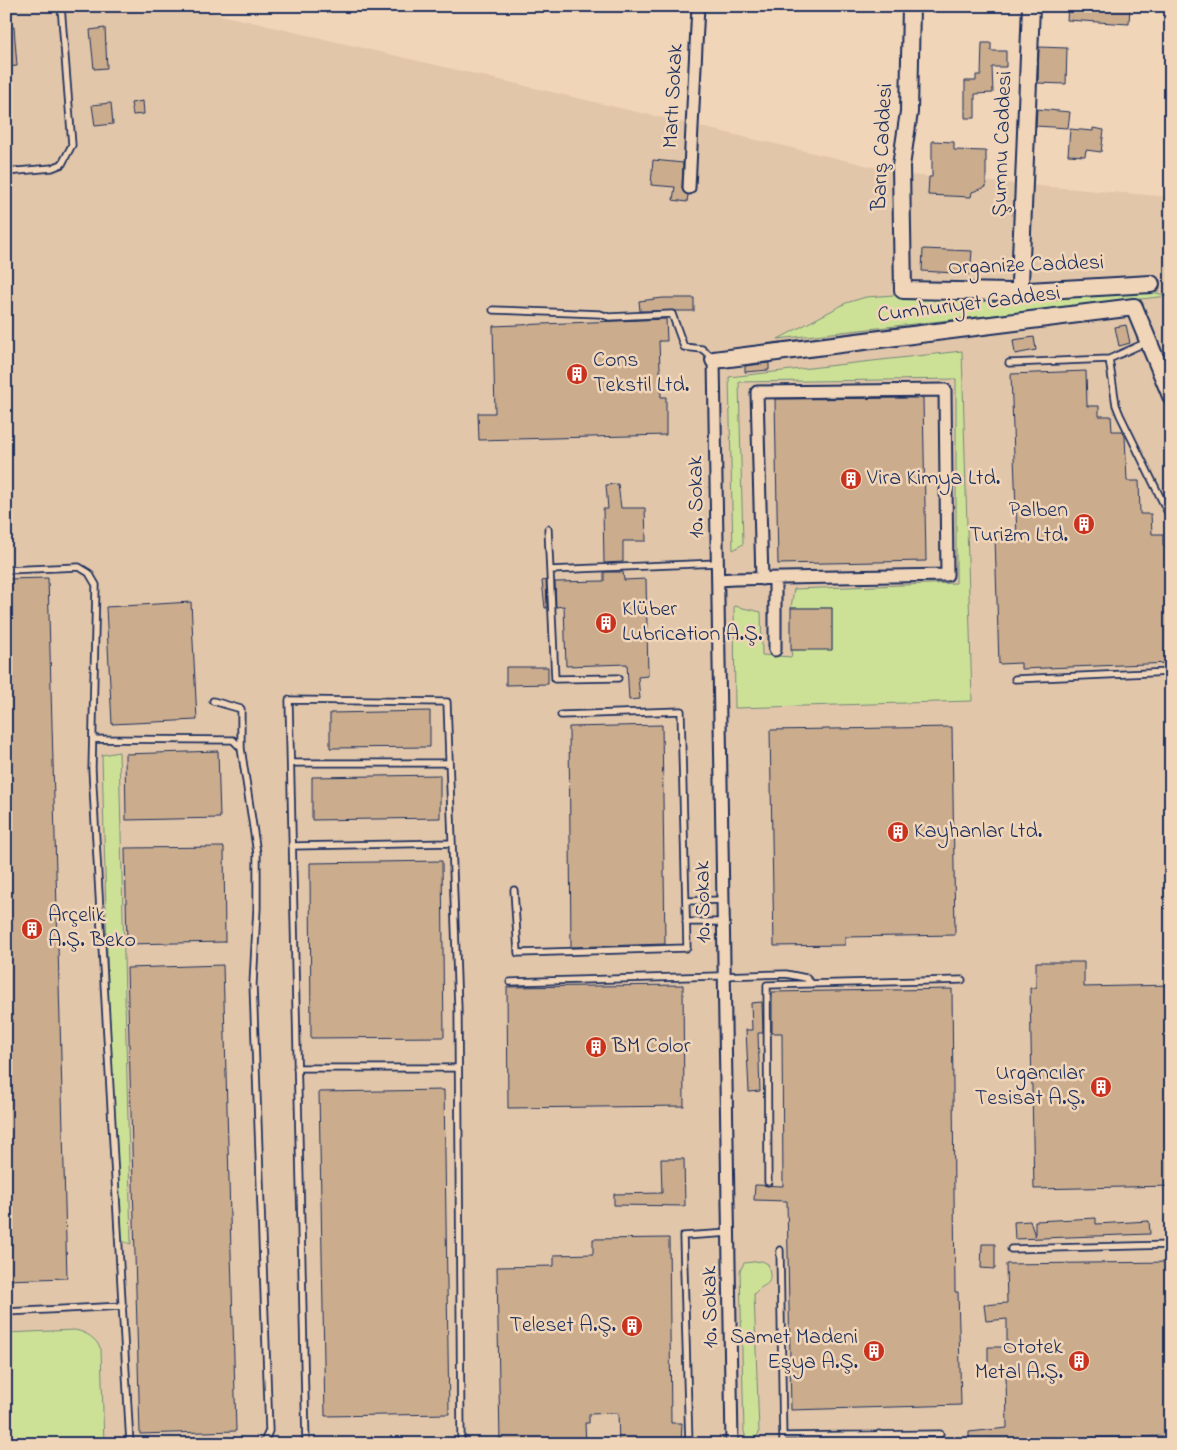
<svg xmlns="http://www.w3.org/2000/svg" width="1177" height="1450" font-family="'Indie Flower',sans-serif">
  <rect width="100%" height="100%" fill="#f1d5b8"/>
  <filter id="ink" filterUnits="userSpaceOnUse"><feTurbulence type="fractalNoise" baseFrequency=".02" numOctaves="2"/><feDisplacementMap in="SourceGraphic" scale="10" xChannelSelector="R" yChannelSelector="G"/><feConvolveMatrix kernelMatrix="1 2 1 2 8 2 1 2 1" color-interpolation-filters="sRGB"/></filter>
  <g filter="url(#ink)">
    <path fill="#e2c6a9" d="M 6,6 L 182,6 L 908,175 L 1171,197 L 1171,1444 L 6,1444 Z"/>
    <path fill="#cde196" stroke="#74887a" d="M 1142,289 L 1168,296 L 778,339 L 846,303 L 866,297 L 894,295 L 1039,299 Z
      M 962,351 L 972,701 L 735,708 L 734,606 L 761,612 L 762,655 L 792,657 L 791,650 L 832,649 L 832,608 L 791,608 L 794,589 L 956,583 L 956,379 L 739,382 L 743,544 L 733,550 L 729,377 Z
      M 119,752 L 131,1244 L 119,1240 L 114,1228 L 102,755 Z
      M 762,1261 L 768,1264 C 774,1289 766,1280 754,1294 L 759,1432 L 757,1437 L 746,1438 L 744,1432 L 740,1271 L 744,1263 Z
      M 75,1330 C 88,1333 95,1338 101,1349 L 104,1444 L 14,1444 L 6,1437 L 6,1333 Z"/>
    <path fill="#cbad8e" stroke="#1b2f5e" d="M 1068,6 L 1130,6 L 1129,24 L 1067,20 Z
      M 6,27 L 14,27 L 17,66 L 6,67 Z
      M 105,28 L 107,68 L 94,69 L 90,30 Z
      M 982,43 L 991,43 L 991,51 L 1006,51 L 1006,67 L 992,67 L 993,93 L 975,94 L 975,118 L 965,118 L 965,81 L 976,81 L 976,75 L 981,75 Z
      M 1039,47 L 1067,48 L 1066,84 L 1038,83 Z
      M 143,101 L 144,114 L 133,115 L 131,103 Z
      M 111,103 L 113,124 L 95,126 L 92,105 Z
      M 1037,109 L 1070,112 L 1068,128 L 1036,126 Z
      M 1093,128 L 1104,130 L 1101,152 L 1086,150 L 1085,156 L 1068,155 L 1070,129 L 1093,131 Z
      M 932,141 L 954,142 L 954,150 L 986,151 L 986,187 L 972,192 L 971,197 L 928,195 L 929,177 L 932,177 Z
      M 653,160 L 683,163 L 682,188 L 688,195 L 687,202 L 673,200 L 675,187 L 651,185 Z
      M 923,249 L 972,251 L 970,274 L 922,271 Z
      M 663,298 L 694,298 L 694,311 L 640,311 L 639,301 Z
      M 666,319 L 667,341 L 659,341 L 661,397 L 666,397 L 666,435 L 479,440 L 478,413 L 495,413 L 493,326 Z
      M 1126,325 L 1130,343 L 1119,346 L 1115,327 Z
      M 1034,337 L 1036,350 L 1015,354 L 1013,340 Z
      M 769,363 L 769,370 L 745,372 L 745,366 Z
      M 1086,371 L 1087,406 L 1099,406 L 1099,416 L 1111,416 L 1112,431 L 1122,431 L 1125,436 L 1127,481 L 1139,481 L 1140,514 L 1151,514 L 1152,534 L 1163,534 L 1163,546 L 1171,546 L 1171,663 L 1021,669 L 1021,663 L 999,664 L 995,538 L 1017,537 L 1011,374 Z
      M 923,398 L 926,561 L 778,564 L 775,399 Z
      M 618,484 L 621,508 L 645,508 L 646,541 L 623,541 L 623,562 L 604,563 L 603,509 L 608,509 L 606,485 Z
      M 604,572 L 623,572 L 624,580 L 646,579 L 648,676 L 638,677 L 640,699 L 629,700 L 627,664 L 566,666 L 564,606 L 556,607 L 555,582 L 604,581 Z
      M 48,578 L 67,1278 L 6,1280 L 6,579 Z
      M 546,580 L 547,608 L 545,608 L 542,581 Z
      M 191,602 L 197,720 L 112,724 L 106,607 Z
      M 791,608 L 832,608 L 832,650 L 791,650 Z
      M 506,667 L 548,667 L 548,684 L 506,685 Z
      M 430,711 L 430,747 L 330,748 L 330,713 Z
      M 662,725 L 665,944 L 571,947 L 569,727 Z
      M 952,727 L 955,935 L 845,937 L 845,945 L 774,946 L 770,730 Z
      M 218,751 L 220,818 L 126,820 L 125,754 Z
      M 440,775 L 440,818 L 312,820 L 312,777 Z
      M 224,847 L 225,942 L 127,944 L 125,848 Z
      M 442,861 L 444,1037 L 311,1038 L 310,863 Z
      M 1036,962 L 1084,962 L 1084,987 L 1171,985 L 1171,1186 L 1034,1189 L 1030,988 L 1036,988 Z
      M 223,965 L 236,1431 L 140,1434 L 127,968 Z
      M 683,985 L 684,1106 L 508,1108 L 507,987 Z
      M 952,989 L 955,1292 L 958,1292 L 961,1405 L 791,1410 L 787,1201 L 754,1200 L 755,1185 L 783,1186 L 782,1033 L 772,1033 L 772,992 Z
      M 762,1002 L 763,1033 L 758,1033 L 760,1091 L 749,1092 L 746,1030 L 752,1030 L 751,1003 Z
      M 444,1090 L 449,1414 L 325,1416 L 319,1092 Z
      M 661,1159 L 684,1159 L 685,1206 L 614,1205 L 614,1194 L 662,1193 Z
      M 1096,1218 L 1096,1224 L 1149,1221 L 1150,1234 L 1015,1239 L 1014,1222 L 1030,1221 L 1035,1236 L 1035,1221 Z
      M 669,1238 L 671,1423 L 682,1423 L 681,1444 L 653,1444 L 653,1441 L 619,1444 L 618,1413 L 589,1414 L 589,1423 L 585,1423 L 586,1444 L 500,1444 L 497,1267 L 554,1266 L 554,1255 L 593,1254 L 593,1239 Z
      M 982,1244 L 995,1244 L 995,1269 L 981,1268 Z
      M 1171,1262 L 1171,1436 L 990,1440 L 990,1444 L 980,1444 L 980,1440 L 969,1440 L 969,1432 L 1007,1428 L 1006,1375 L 988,1375 L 988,1347 L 1007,1347 L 1007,1319 L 986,1321 L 984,1305 L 1007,1303 L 1006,1264 Z"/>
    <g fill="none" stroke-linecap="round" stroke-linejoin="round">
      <g stroke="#1b2f5e" stroke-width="9">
        <path id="lane" d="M 6,172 L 52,168 L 62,164 L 72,145 L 61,6
          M 493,310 L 600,314 L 609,317 L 672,314 L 684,347 L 702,349 L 714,359
          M 1109,359 L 1116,405 L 1120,415 L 1171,519
          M 1009,363 L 1109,359 L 1147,342
          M 548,529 L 555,679 L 618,678
          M 6,570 L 79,567 L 89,573 L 96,585 L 92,769 L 130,1444
          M 550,570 L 718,563
          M 1015,679 L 1171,672
          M 213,701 L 241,709 L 241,748 L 257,853 L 257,908 L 253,984 L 269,1431 L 263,1444
          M 93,739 L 233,740 L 241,748
          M 291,763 L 449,763
          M 292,846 L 452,843
          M 514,890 L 518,953 L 687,948 L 681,711 L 561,715
          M 686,901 L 724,900
          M 686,922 L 724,922
          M 510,982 L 786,974 L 806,978 L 812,984
          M 297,1068 L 458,1068
          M 768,1182 L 767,985 L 962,980
          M 1011,1249 L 1171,1245
          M 780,1250 L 783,1444
          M 6,1312 L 123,1306
          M 879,1434 L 879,1444
          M 784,1436 L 940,1434
          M 306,1444 L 289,700 L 447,702 L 458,1008 L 461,1444
          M 689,1444 L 683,1236 L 730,1233"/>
      </g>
      <g stroke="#1b2f5e" stroke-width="15">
        <path id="street" d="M 689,188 L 698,6
          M 714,360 L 732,1444
          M 775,579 L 775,650
          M 718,580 L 734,579 L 947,575 L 945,390 L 757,392 L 762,579"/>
      </g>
      <g stroke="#1b2f5e" stroke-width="20">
        <path id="secondary" d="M 911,6 L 909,112 L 901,166 L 903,290 L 1010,292 L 1151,284
          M 1020,283 L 1031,6
          M 714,360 L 1134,307 L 1171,396"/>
      </g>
      <use href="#lane" stroke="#f1d5b8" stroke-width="5.5"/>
      <use href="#street" stroke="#f1d5b8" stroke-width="11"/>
      <use href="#secondary" stroke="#f1d5b8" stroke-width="16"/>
    </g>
  </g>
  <defs>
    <g id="building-disc" transform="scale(1.125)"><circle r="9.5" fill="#c8321e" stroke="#f1d5b8"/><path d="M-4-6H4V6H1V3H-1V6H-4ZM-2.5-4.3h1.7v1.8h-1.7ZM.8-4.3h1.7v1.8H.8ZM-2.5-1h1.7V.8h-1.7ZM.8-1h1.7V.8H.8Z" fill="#fff"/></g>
  </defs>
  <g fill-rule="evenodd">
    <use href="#building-disc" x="577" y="374"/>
    <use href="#building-disc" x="851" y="479"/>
    <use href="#building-disc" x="1084" y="524"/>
    <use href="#building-disc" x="606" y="623"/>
    <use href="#building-disc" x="898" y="832"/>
    <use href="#building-disc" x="32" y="929"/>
    <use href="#building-disc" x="596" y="1047"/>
    <use href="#building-disc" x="1101" y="1087"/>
    <use href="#building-disc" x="632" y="1326"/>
    <use href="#building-disc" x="874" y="1351"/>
    <use href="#building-disc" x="1079" y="1361"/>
  </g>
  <g text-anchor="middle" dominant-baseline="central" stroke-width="5" stroke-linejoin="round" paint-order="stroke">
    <g font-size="22" fill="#1b2f5e" stroke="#f1d5b8">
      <text transform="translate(674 96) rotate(-87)">Martı Sokak</text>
      <text transform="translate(1003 144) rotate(-88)">Şumnu Caddesi</text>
      <text transform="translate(883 147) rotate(-87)">Barış Caddesi</text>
      <text transform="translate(1026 266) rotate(-2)">Organize Caddesi</text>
      <text transform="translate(969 305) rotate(-7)">Cumhuriyet Caddesi</text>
      <text transform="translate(697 497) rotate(-91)">10. Sokak</text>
      <text transform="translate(704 902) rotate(-91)">10. Sokak</text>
      <text transform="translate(711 1307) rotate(-91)">10. Sokak</text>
    </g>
    <g font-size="22" fill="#1b2f5e" stroke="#f1d5b8" text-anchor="start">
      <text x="593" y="361">Cons<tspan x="593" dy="25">Tekstil Ltd.</tspan></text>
      <text x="867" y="479">Vira Kimya Ltd.</text>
      <text x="1068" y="511" text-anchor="end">Palben<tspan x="1068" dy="25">Turizm Ltd.</tspan></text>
      <text x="622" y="610">Klüber<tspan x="622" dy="25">Lubrication A.Ş.</tspan></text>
      <text x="914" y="832">Kayhanlar Ltd.</text>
      <text x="48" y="916">Arçelik<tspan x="48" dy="25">A.Ş. Beko</tspan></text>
      <text x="612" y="1047">BM Color</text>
      <text x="1085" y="1074" text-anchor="end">Urgancılar<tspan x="1085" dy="25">Tesisat A.Ş.</tspan></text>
      <text x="616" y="1326" text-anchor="end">Teleset A.Ş.</text>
      <text x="858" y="1338" text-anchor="end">Samet Madeni<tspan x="858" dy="25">Eşya A.Ş.</tspan></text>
      <text x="1063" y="1348" text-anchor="end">Ototek<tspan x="1063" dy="25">Metal A.Ş.</tspan></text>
    </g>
  </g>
  <rect width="1177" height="1450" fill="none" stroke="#f1d5b8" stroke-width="25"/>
  <rect x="12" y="12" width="1152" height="1425" fill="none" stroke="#1b2f5e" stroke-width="2" filter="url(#ink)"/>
</svg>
